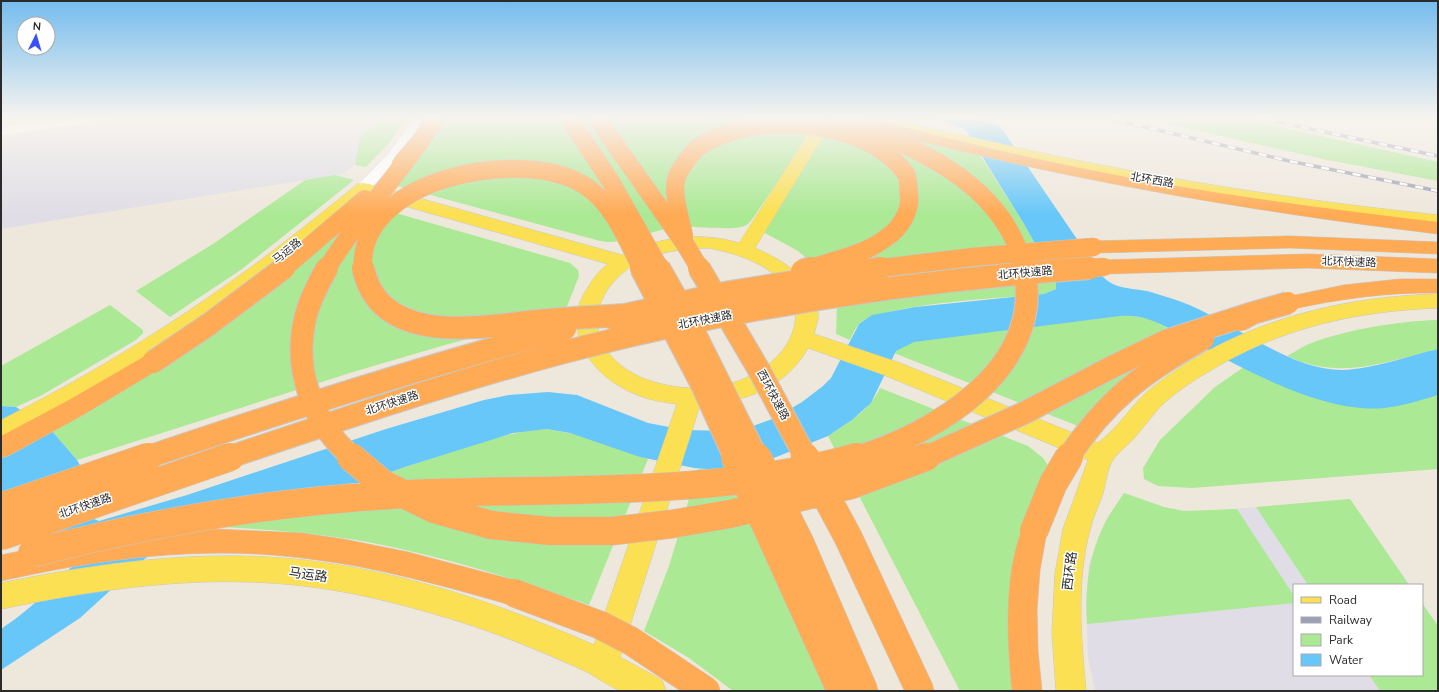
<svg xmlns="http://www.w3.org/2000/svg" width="1439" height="692" font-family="'Nunito Sans','Noto Sans SC',sans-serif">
  <rect width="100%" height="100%" fill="#eee7dc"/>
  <path fill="#e0dde6" d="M 138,117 L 381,117 L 360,137 L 355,165 L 342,174 L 1,229 L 1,137 Z
    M 1124,493 L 1164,507 L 1184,511 L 1209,511 L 1350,499 L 1410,585 L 1294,585 L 1294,675 L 1422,675 L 1422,603 L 1438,626 L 1438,691 L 1095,691 L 1088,657 L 1086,602 L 1089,564 L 1103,527 Z"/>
  <path fill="#abe994" d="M 381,117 L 408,117 L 389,143 L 366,167 L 355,165 L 360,137 Z
    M 445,117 L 821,117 L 753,218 C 751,221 748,225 744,226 C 733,231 696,226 680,227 C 653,228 628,246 600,241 L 397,186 Z
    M 1137,117 L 1236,117 L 1438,162 L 1438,181 L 1328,160 Z
    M 834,118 L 980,155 L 1024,224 L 1056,281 L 1056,289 L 1044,294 C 1008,298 882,303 859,324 C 855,328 852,336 850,340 L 836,334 L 837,304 L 811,262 L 798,251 L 765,233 L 764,230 Z
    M 335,175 L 354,180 L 242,269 L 170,317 L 136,291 L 213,244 L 305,180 Z
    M 378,208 L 570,263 L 578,270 L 579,276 L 562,319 L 475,337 L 445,345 L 353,372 L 77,460 L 51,430 L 337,233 Z
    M 110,305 L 143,330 L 143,333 L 136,340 L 42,395 L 16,407 L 1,406 L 1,366 Z
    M 1126,315 L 1151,319 L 1187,339 L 1078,426 L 894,353 C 901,344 912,342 922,340 Z
    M 1438,320 L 1438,349 C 1384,362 1341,381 1287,356 C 1296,351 1305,345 1314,342 C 1351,329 1399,321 1438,320 Z
    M 1244,367 L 1287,387 L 1384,408 L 1438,395 L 1438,469 L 1192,488 L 1158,486 L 1144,479 L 1143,468 L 1160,440 L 1215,387 Z
    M 880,388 L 1028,446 L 1043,458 L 1052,471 L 1021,691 L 960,691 L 828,436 C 848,423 870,410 880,388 Z
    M 547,429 L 584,436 L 648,459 L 589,605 C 527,583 465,563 401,549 C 342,535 281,530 221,527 C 293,506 364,480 436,457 C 472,446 509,431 547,429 Z
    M 698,469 L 737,469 L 837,691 L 733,691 L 689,658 L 644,631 L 669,566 Z
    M 1124,493 L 1164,507 L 1184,511 L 1237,509 L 1294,596 L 1294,603 L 1087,624 C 1085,591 1088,558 1103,527 C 1108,515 1117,504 1124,493 Z
    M 1350,499 L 1409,585 L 1410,585 L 1308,585 L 1256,507 Z
    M 1422,603 L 1438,626 L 1438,691 L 1380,691 L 1369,675 L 1422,675 Z"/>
  <path fill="#67c7f8" d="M 931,117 L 969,117 L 1000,126 L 1102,276 C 1115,289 1129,288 1147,291 C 1157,294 1168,297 1179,301 C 1230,319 1289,371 1343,370 C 1373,369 1408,356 1438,349 L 1438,395 C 1421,400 1403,406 1385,408 C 1324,414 1248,371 1195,343 C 1171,330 1149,313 1120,316 L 914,342 L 896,351 L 871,403 L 852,420 L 828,436 L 769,460 L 719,470 L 694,468 L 640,457 L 570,433 L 547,429 L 513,433 L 408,466 L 283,509 L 221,527 L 192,536 L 148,556 L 80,618 L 1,670 L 1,629 C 42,602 74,565 106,528 L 38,543 L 1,513 L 1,406 L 16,407 L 51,430 L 77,460 L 82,469 L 94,519 L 99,521 L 187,495 L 386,429 L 484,400 L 509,395 L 548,392 L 577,395 L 648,423 L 685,430 L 728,431 L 750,427 L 775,418 L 802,402 L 823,386 L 831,378 L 859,324 L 872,315 L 915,307 L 1044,294 L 1056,289 L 1056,281 L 1024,224 L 965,129 Z"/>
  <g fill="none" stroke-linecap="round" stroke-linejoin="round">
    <g stroke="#d1d3e5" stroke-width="1">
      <path id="minor" d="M 74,117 L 112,117 L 110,120 L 105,121 L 1,135 L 1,127 Z
        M 415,117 L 429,117 L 398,160 L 368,191 L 358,191 L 355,188 L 358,185 L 388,154 Z"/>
    </g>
    <g stroke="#c8c8c8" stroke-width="1">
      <path id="major" d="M 819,117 L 835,117 L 755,248 C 784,260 820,283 818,319 C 817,324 815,329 814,334 L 900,363 L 1098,443 C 1105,437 1112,431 1118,424 C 1128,413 1137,400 1149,390 C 1231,324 1334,297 1438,294 L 1438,308 C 1356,311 1279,328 1208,372 C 1191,382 1173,394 1159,408 C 1151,417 1144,427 1136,436 C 1129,445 1116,453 1111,463 C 1107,472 1106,483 1103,493 C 1099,505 1093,517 1090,530 C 1076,582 1081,638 1086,691 L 1056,691 L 1052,632 L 1055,574 L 1063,529 L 1088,460 L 884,375 L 808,348 C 786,388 743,403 700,405 L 620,657 L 662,680 L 666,691 C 654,691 633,692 622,691 C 613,689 595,676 585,671 C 549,655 512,639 473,626 C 408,605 340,587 271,583 C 180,577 90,591 1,609 L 1,583 C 79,567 158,555 238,556 C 361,557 483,596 594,645 L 677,404 C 658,402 637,397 621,387 C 588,369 563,328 585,292 C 591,282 598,271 608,264 L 366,195 C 279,270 188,340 87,396 C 60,412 31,431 1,441 L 1,420 C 131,355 246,277 357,184 L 363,183 L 369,184 L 622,255 C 659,237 699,231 739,243 ZM 708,248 C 870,277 781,419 654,382 C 590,363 576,301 635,264 C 657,251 683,249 708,248 Z
        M 863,117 L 888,117 C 930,129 972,137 1015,147 C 1155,178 1295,200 1438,215 L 1438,227 C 1294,211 1153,187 1012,156 C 963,145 914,135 865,120 Z"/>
    </g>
    <g stroke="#c8c8c8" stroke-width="1">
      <path id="highway" d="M 864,117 C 935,135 1005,153 1076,167 C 1196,192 1317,208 1438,222 L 1438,234 C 1240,210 1051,177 858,125 L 856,122 L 858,119 Z
        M 1290,236 L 1438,242 L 1438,254 L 1290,248 L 1094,253 L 1087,251 L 1084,247 L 1087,243 L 1094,241 Z
        M 1308,254 L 1438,259 L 1438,273 L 1308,268 L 1104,274 L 1097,272 L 1094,267 L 1097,262 L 1104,260 Z
        M 1400,279 L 1438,279 L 1438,293 C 1387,292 1338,299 1288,310 L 1281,308 L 1278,303 L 1281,298 L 1344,285 Z
        M 153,354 L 161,356 L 164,362 L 161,368 L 83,415 L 10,455 L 1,458 L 1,436 L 67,401 L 145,356 Z
        M 1034,519 L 1043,523 L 1047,531 L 1040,570 L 1037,610 L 1038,651 L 1042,691 L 1012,691 C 1007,641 1003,569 1025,523 Z
        M 215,529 L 301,533 L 343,539 L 408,552 L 514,580 L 524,584 L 528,593 L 524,602 L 514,606 C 444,586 374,566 302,558 C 201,545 99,559 1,581 L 1,555 C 72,540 142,531 215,529 Z"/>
    </g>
    <use href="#minor" fill="#fff" fill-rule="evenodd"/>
    <use href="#major" fill="#fbe053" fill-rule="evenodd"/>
    <use href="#highway" fill="#ffab56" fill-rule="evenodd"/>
    <g stroke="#9ea0b7" stroke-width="3.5">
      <path id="rail" d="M 1103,117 L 1289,161 L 1438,191
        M 1254,117 L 1438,156"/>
    </g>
    <use href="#rail" stroke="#fff" stroke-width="2.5" stroke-dasharray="8" stroke-linecap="butt"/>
    <g stroke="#c8c8c8" stroke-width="19" stroke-linecap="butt">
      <path id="highway-bridge-far2" d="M 568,117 L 611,182 L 660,269
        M 596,117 L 685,244 L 700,269
        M 838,117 C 913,146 1005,182 1024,269
        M 401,164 L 420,142 L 436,117
        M 684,237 C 681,218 669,190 679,172 C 684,164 693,150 700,146 C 753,110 868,118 906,174 C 909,179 908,189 909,195 C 911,211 900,229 886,238 C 864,255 834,260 808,269
        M 283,269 L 365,199
        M 326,269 L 357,224 L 412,153
        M 363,269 C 357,178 521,146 584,185 C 614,204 626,239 642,269
        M 873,269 L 972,257 L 1094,247
        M 1076,269 L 1104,267"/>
    </g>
    <g stroke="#c8c8c8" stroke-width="24" stroke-linecap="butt">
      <path id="highway-bridge-far1" d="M 327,268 C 318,284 309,301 305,319 C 293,370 313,424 353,458
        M 363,268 C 380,347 479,327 537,321 C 566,318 596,317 625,315
        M 641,268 L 703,387 L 735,458
        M 659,268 L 684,312 L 757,458
        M 699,268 L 759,370 L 806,458
        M 802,271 L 811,268
        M 611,318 L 730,292 L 881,268
        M 1240,320 L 1253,313 L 1288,303
        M 153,362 L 208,325 L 284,268
        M 145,458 C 284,411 423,366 565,329
        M 227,458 C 345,418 463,378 584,347 C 750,305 920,280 1090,268
        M 854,458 C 935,434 1046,368 1024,268
        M 924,458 L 1024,413 L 1112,367 L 1166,341 L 1253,313
        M 1068,458 C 1106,400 1144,372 1203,339"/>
    </g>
    <g stroke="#c8c8c8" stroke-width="29" stroke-linecap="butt">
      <path id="highway-bridge" d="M 351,457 L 383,484 L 434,509 L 491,525 L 550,531 L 612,531 L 672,524 L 730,514 L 851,485 L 926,457
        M 735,457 L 841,691
        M 757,457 L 800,543 L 864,691
        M 805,457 L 848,537 L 920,691
        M 1,507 L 148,457
        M 1034,531 L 1053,484 L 1069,457
        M 1,536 L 230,457
        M 32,553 C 150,523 269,502 391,495 C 546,486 707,500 857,457
        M 514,593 L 600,625 L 631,641 L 706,691"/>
    </g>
    <use href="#highway-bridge-far2" stroke="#ffab56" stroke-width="18"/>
    <use href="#highway-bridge-far1" stroke="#ffab56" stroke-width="22"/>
    <use href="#highway-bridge" stroke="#ffab56" stroke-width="28"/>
  </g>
  <linearGradient id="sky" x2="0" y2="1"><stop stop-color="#74bcee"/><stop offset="0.55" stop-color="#f7f4ef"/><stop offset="1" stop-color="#f7f4ef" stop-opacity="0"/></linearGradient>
  <rect width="1439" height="214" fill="url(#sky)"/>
  <g text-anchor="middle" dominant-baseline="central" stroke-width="3" stroke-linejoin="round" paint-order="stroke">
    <g font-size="11" fill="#2b2b2b" stroke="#fff">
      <text transform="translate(1152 180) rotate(10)">北环西路</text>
      <text transform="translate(287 251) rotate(-38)">马运路</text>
      <text transform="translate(1349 262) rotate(2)">北环快速路</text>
      <text transform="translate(1025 273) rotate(-5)">北环快速路</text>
      <text transform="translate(705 320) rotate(-11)">北环快速路</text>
      <text transform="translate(773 395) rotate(62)">西环快速路</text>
      <text transform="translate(392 403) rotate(-18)">北环快速路</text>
      <text transform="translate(85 506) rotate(-19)">北环快速路</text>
    </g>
    <g font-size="13" fill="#2b2b2b" stroke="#fff">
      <text transform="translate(1070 571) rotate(-83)">西环路</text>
      <text transform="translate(308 575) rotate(8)">马运路</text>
    </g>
  </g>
  <rect width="1439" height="692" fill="none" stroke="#2b2b2b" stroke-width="4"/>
  <rect x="1293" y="584" width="130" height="92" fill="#ffffff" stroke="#aaaaaa"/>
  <rect x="1301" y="597" width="20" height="6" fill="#fbe053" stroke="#aaaaaa"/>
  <text x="1329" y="604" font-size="12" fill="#2b2b2b">Road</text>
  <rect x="1301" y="617" width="20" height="6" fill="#9ea0b7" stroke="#aaaaaa"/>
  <text x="1329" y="624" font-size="12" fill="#2b2b2b">Railway</text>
  <rect x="1301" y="634" width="20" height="12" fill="#abe994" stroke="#aaaaaa"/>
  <text x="1329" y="644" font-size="12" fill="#2b2b2b">Park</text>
  <rect x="1301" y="654" width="20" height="12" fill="#67c7f8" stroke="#aaaaaa"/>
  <text x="1329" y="664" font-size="12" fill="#2b2b2b">Water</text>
  <g transform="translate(36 36) rotate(5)"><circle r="19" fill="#ffffff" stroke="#aaaaaa"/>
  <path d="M0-3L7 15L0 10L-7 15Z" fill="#384fff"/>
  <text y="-6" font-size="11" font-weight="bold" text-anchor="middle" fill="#2b2b2b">N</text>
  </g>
</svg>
